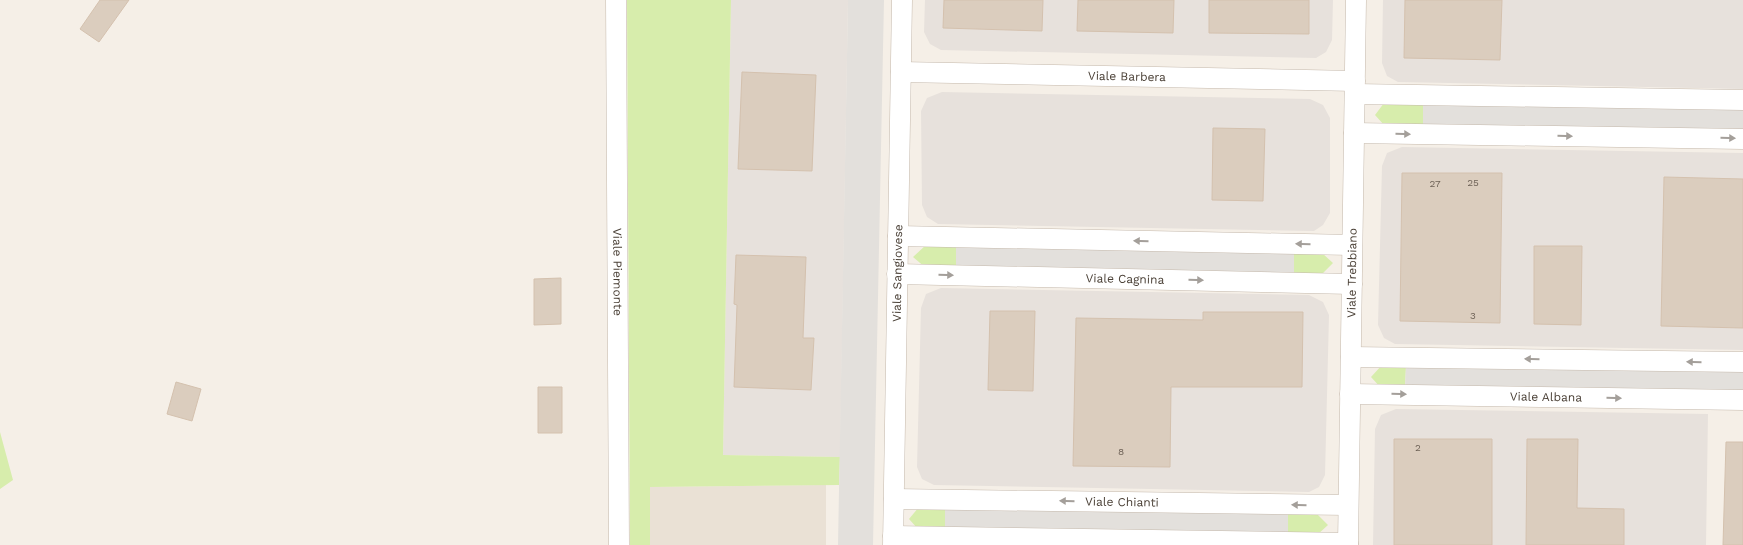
<svg xmlns="http://www.w3.org/2000/svg" width="1743" height="545" font-family="'Work Sans',sans-serif">
  <rect width="100%" height="100%" fill="#f5efe7"/>
  <path fill="#eae1d5" d="M 826,485 L 826,545 L 650,545 L 650,487 Z"/>
  <path fill="#e7e1dc" d="M 731,0 L 848,0 L 840,457 L 723,455 Z
    M 925,0 L 1333,0 L 1332,40 L 1326,52 L 1316,58 L 941,50 L 930,44 L 924,32 Z
    M 1383,0 L 1743,0 L 1743,89 L 1398,82 L 1387,76 L 1382,63 Z
    M 942,92 L 1310,99 L 1323,105 L 1330,118 L 1330,213 L 1323,225 L 1314,231 L 938,224 L 927,217 L 922,205 L 921,111 L 927,98 Z
    M 1402,147 L 1743,153 L 1743,350 L 1395,344 L 1384,338 L 1378,325 L 1382,166 L 1387,153 Z
    M 941,288 L 1309,295 L 1323,302 L 1329,315 L 1325,475 L 1319,487 L 1309,492 L 934,485 L 922,479 L 917,467 L 921,308 L 926,294 Z
    M 1396,409 L 1708,414 L 1706,545 L 1373,545 L 1375,429 L 1381,415 Z"/>
  <path fill="#d7edac" d="M 627,0 L 731,0 L 723,455 L 840,457 L 839,485 L 650,487 L 650,545 L 630,545 Z
    M 1384,103 L 1423,104 L 1423,126 L 1384,125 L 1375,115 Z
    M 926,245 L 956,246 L 956,268 L 926,268 L 913,257 Z
    M 1294,252 L 1322,253 L 1333,263 L 1321,275 L 1294,275 Z
    M 1382,365 L 1406,366 L 1405,388 L 1381,388 L 1371,377 Z
    M 0,432 L 13,480 L 0,489 Z
    M 919,507 L 945,508 L 945,529 L 918,529 L 909,519 Z
    M 1288,514 L 1317,514 L 1328,525 L 1317,535 L 1288,535 Z"/>
  <path fill="#e3e0dc" d="M 848,0 L 884,0 L 873,545 L 838,545 Z
    M 1423,104 L 1743,109 L 1743,131 L 1423,126 Z
    M 956,246 L 1294,252 L 1294,275 L 956,268 Z
    M 1406,366 L 1743,371 L 1743,393 L 1405,388 Z
    M 945,508 L 1288,514 L 1288,535 L 945,529 Z"/>
  <path fill="#dbcdbe" stroke="#d4c1ae" d="M 100,0 L 129,0 L 99,42 L 80,29 Z
    M 944,0 L 1043,0 L 1042,31 L 943,28 Z
    M 1078,0 L 1174,0 L 1173,33 L 1077,31 Z
    M 1209,0 L 1309,0 L 1309,34 L 1209,33 Z
    M 1405,0 L 1502,0 L 1500,60 L 1404,58 Z
    M 742,72 L 816,75 L 812,171 L 738,169 Z
    M 1213,128 L 1265,129 L 1263,201 L 1212,200 Z
    M 1402,173 L 1502,173 L 1500,323 L 1400,321 Z
    M 1664,177 L 1743,179 L 1743,328 L 1661,326 Z
    M 1534,246 L 1582,246 L 1581,325 L 1534,324 Z
    M 736,255 L 806,257 L 803,338 L 814,338 L 811,390 L 734,387 L 737,305 L 734,304 Z
    M 561,278 L 561,324 L 534,325 L 534,279 Z
    M 990,311 L 1035,311 L 1033,391 L 988,390 Z
    M 1203,312 L 1303,312 L 1302,387 L 1171,387 L 1170,467 L 1073,466 L 1076,318 L 1203,320 Z
    M 176,382 L 201,389 L 192,421 L 167,414 Z
    M 538,387 L 562,387 L 562,433 L 538,433 Z
    M 1394,439 L 1492,439 L 1492,545 L 1394,545 Z
    M 1527,439 L 1578,439 L 1577,508 L 1624,509 L 1624,545 L 1526,545 Z
    M 1726,442 L 1743,442 L 1743,545 L 1723,545 Z"/>
  <g fill="none" stroke-linecap="round" stroke-linejoin="round">
    <g stroke="#c5b9ac" stroke-width="21">
      <g id="street">
        <path id="s1" d="M 616,0 L 619,545"/>
        <path id="s2" d="M 901,72 L 1355,81"/>
        <path d="M 1355,94 L 1743,100"/>
        <path d="M 1354,133 L 1743,139"/>
        <path d="M 898,236 L 1352,245"/>
        <path id="s3" d="M 897,274 L 1352,284"/>
        <path d="M 1351,357 L 1743,362"/>
        <path id="s4" d="M 1350,394 L 1743,400"/>
        <path id="s5" d="M 894,499 L 1348,505"/>
        <path d="M 893,536 L 1348,543"/>
        <path id="s6" d="M 893,545 L 902,0"/>
        <path id="s7" d="M 1348,545 L 1356,0"/>
      </g>
    </g>
    <use href="#street" stroke="#fff" stroke-width="20"/>
  </g>
  <defs><path id="oneway-solid" d="M-6-.8H1V-3.2L6.5 0L1 3.2V.8H-6Z" transform="scale(1.25)"/></defs>
  <g fill="#a49f9a">
    <use href="#oneway-solid" transform="translate(1403 134) rotate(1)"/>
    <use href="#oneway-solid" transform="translate(1565 136) rotate(1)"/>
    <use href="#oneway-solid" transform="translate(1728 138) rotate(1)"/>
    <use href="#oneway-solid" transform="translate(1141 241) rotate(-179)"/>
    <use href="#oneway-solid" transform="translate(1303 244) rotate(-179)"/>
    <use href="#oneway-solid" transform="translate(946 275) rotate(1)"/>
    <use href="#oneway-solid" transform="translate(1196 280) rotate(1)"/>
    <use href="#oneway-solid" transform="translate(1532 359) rotate(-179)"/>
    <use href="#oneway-solid" transform="translate(1694 362) rotate(-179)"/>
    <use href="#oneway-solid" transform="translate(1399 394) rotate(1)"/>
    <use href="#oneway-solid" transform="translate(1614 398) rotate(1)"/>
    <use href="#oneway-solid" transform="translate(1067 501) rotate(-179)"/>
    <use href="#oneway-solid" transform="translate(1299 505) rotate(-179)"/>
  </g>
  <g text-anchor="middle" dominant-baseline="central" stroke-width="4" stroke-linejoin="round" paint-order="stroke">
    <g font-size="10" fill="#6e6257">
      <text x="1473" y="182">25</text>
      <text x="1435" y="183">27</text>
      <text x="1473" y="315">3</text>
      <text x="1418" y="447">2</text>
      <text x="1121" y="451">8</text>
    </g>
    <g font-size="12" fill="#493f35" stroke="#fff">
      <text stroke="none"><textPath href="#s2" startOffset="226">Viale Barbera</textPath></text>
      <text stroke="none"><textPath href="#s1" startOffset="272">Viale Piemonte</textPath></text>
      <text stroke="none"><textPath href="#s7" startOffset="272">Viale Trebbiano</textPath></text>
      <text stroke="none"><textPath href="#s6" startOffset="272">Viale Sangiovese</textPath></text>
      <text stroke="none"><textPath href="#s3" startOffset="228">Viale Cagnina</textPath></text>
      <text stroke="none"><textPath href="#s4" startOffset="196">Viale Albana</textPath></text>
      <text stroke="none"><textPath href="#s5" startOffset="228">Viale Chianti</textPath></text>
    </g>
  </g>
</svg>
